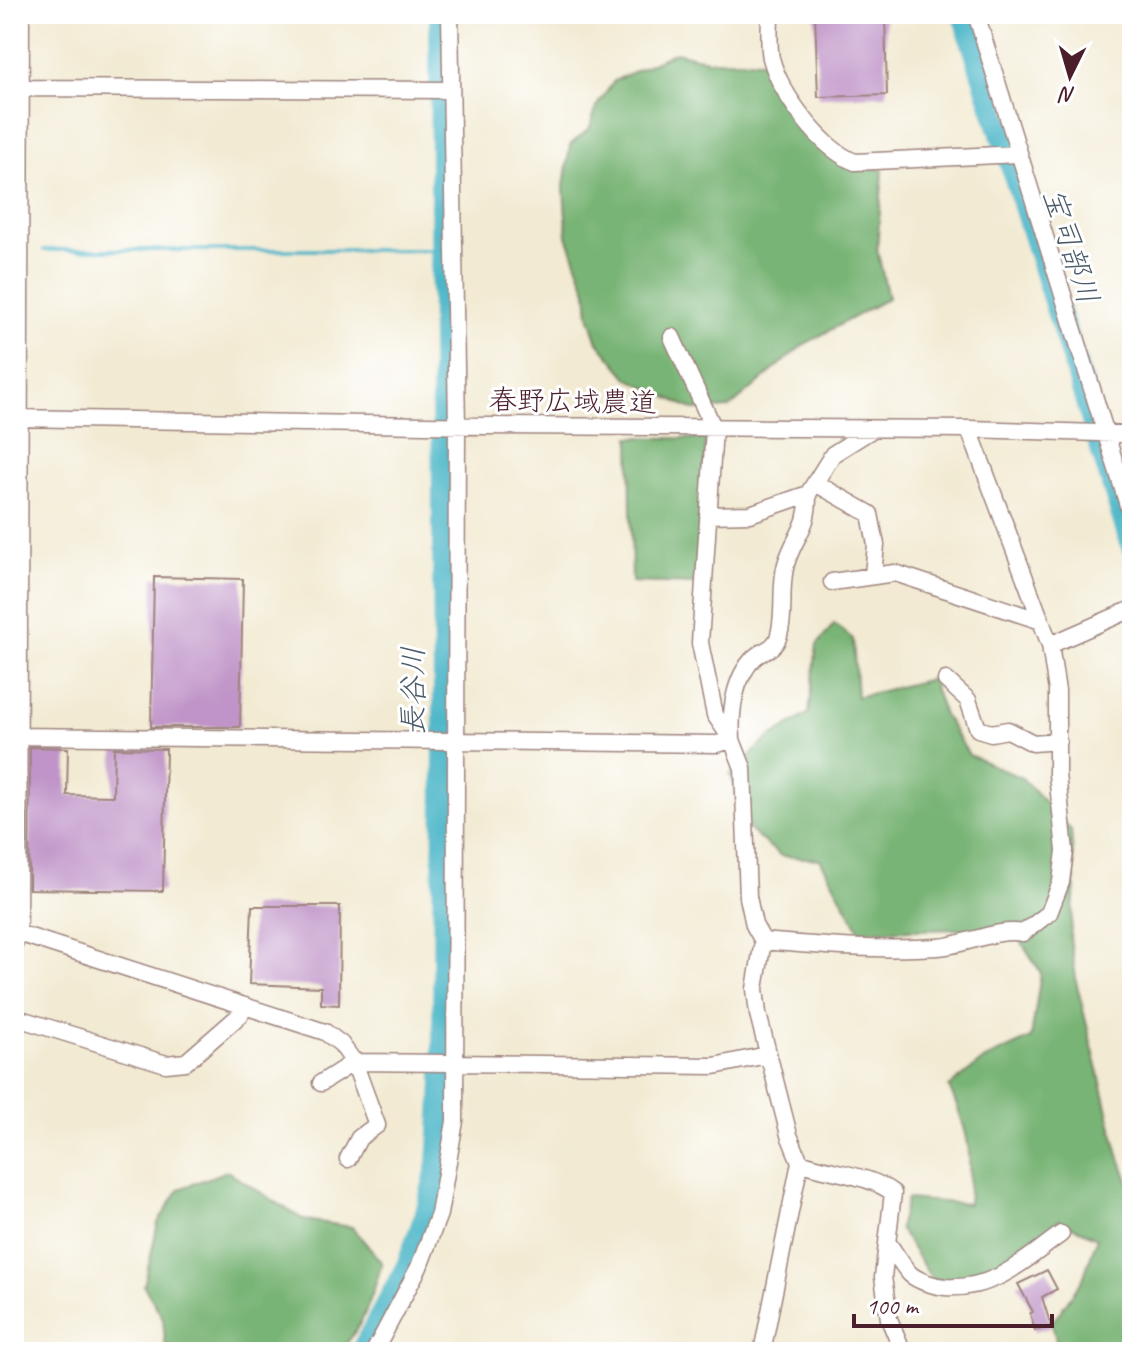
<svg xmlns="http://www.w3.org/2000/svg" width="1146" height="1366" font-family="Caveat,'Klee One',sans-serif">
  <rect width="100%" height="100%" fill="#fff"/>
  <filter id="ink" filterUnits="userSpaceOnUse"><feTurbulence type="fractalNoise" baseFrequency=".0125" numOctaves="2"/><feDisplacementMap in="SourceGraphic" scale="16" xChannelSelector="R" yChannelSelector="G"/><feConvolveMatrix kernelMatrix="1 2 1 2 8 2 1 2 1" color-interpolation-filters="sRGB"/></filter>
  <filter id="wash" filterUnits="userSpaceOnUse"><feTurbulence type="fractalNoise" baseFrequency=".006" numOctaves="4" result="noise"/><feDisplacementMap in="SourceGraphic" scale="32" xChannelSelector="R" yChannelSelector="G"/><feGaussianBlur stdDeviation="1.8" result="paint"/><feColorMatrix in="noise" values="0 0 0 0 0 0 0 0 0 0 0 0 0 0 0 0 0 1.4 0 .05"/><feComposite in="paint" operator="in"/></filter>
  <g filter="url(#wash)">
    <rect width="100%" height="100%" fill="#f2ead2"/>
    <path fill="#78b474" stroke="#616a50" stroke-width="2" d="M 675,52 L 708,60 L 766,61 L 776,91 L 858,167 L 883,170 L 877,249 L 888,298 L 803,345 L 729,408 L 694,410 L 629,379 L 598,342 L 589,315 L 587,291 L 567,236 L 564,187 L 570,145 L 590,128 L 596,107 L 614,81 Z
      M 630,437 L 706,439 L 696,584 L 632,582 Z
      M 834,624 L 853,639 L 857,697 L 931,679 L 944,715 L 969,755 L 1022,778 L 1071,830 L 1075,888 L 1070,938 L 1077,985 L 1118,1152 L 1132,1192 L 1132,1265 L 1128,1294 L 1131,1352 L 1059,1352 L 1052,1323 L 1083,1279 L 1097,1238 L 1059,1220 L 985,1279 L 932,1279 L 899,1228 L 907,1199 L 968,1204 C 972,1153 970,1134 949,1087 L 985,1059 L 1031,1038 L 1041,973 L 1018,936 L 967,929 L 860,931 L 820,859 L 781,856 L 750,831 L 730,774 L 769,738 L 809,713 L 817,645 Z
      M 227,1171 L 304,1220 L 352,1227 L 382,1263 C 373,1293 363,1330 338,1352 L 166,1352 L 163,1318 L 144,1286 L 158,1223 L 179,1189 Z"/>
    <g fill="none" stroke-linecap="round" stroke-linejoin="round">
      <path stroke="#4ab5c7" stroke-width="4" d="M 44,250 L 440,250"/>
      <path stroke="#4ab5c7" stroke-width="24" d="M 964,14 L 1132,544
        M 362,1352 L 408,1266 L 427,1213 L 439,1164 L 444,1083 L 445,700 L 441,14"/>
    </g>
    <g id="blocks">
      <path fill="#c094c8" d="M 815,14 L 885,14 L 887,95 L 818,97 Z
        M 154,577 L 243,579 L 240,727 L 151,727 Z
        M 30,747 L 68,748 L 67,795 L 113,796 L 114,748 L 166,749 L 163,891 L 29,889 Z
        M 252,906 L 340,906 L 339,1005 L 321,1004 L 321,987 L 249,984 Z
        M 1047,1270 L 1057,1289 L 1042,1297 L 1051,1326 L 1035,1331 L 1030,1313 L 1033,1312 L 1018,1284 Z"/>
    </g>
  </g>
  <g filter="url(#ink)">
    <use href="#blocks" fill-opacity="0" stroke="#9e847e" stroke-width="2"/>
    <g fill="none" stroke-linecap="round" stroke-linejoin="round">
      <g stroke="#9e847e" stroke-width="19">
        <path id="minor" d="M 770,14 C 770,28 768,44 771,58 C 780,93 821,149 855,162 L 1018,154
          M 976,14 L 1132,518
          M 14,88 L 450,90
          M 672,337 L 714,429 L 700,643 L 715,715 L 732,740 L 743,768 L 748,897 L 754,925 L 763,941 L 755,989 L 758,1014 L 789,1135 L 800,1162 L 762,1352
          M 14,418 L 485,426 L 969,429 L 1132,434
          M 817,484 L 870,514 L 876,545 L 873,574
          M 708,515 L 750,514 L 808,494 L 833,454 L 873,429
          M 832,582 L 895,573 L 1041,621
          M 1050,645 L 1132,609
          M 946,680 L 968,700 L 978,729 L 991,733 L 1008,730 L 1033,743 L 1058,741
          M 14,736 L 717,744 L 732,740
          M 732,739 C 730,712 734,677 755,657 C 763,650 773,650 778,638 C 786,615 779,587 786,564 C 795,534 809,529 808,494
          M 18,933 L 325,1032 L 341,1044 L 354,1062 L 714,1066 L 767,1055
          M 763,941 C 821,946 879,951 938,947 C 967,945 995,928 1023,933 L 1049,913 L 1061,882 L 1065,851 L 1057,774 L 1057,691 L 1050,645 L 969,429
          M 14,944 L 18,933 L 21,14
          M 14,1017 L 166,1064 L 186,1062 L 240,1015 L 245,1006
          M 321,1083 L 354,1062 L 377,1125 L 359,1138 L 348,1159
          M 800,1162 C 829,1173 869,1174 893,1193 L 883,1277 L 889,1319 L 903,1352
          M 888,1243 C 895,1253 902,1265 910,1274 C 918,1281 934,1286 945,1287 C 995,1290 1023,1261 1061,1234
          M 374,1352 L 419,1267 L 439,1214 L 455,1121 L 457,426 L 450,14"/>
      </g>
      <use href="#minor" stroke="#fff" stroke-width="16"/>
    </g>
  </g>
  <g text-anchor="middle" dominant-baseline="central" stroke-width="6" stroke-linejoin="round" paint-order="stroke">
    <g font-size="28" fill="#4a1f2b" stroke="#fff">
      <text transform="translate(573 401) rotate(1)">春野広域農道</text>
    </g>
    <g font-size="30" font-style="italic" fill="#4a5b69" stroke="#fff">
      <text transform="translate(1071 246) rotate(72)">宝司部川</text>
      <text transform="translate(413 691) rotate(-90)">長谷川</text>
    </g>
  </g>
  <rect width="1146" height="1366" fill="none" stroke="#fff" stroke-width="48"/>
  <g transform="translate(1070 76) rotate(185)" stroke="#ffffff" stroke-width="6" paint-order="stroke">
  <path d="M0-6L14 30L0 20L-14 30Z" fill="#4a1f2b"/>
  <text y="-12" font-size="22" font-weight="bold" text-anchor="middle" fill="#4a1f2b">N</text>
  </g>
  <path d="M854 1314v12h198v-12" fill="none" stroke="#4a1f2b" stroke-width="4"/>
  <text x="866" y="1314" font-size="24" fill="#4a1f2b" stroke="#ffffff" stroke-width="6" paint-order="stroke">100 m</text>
</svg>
